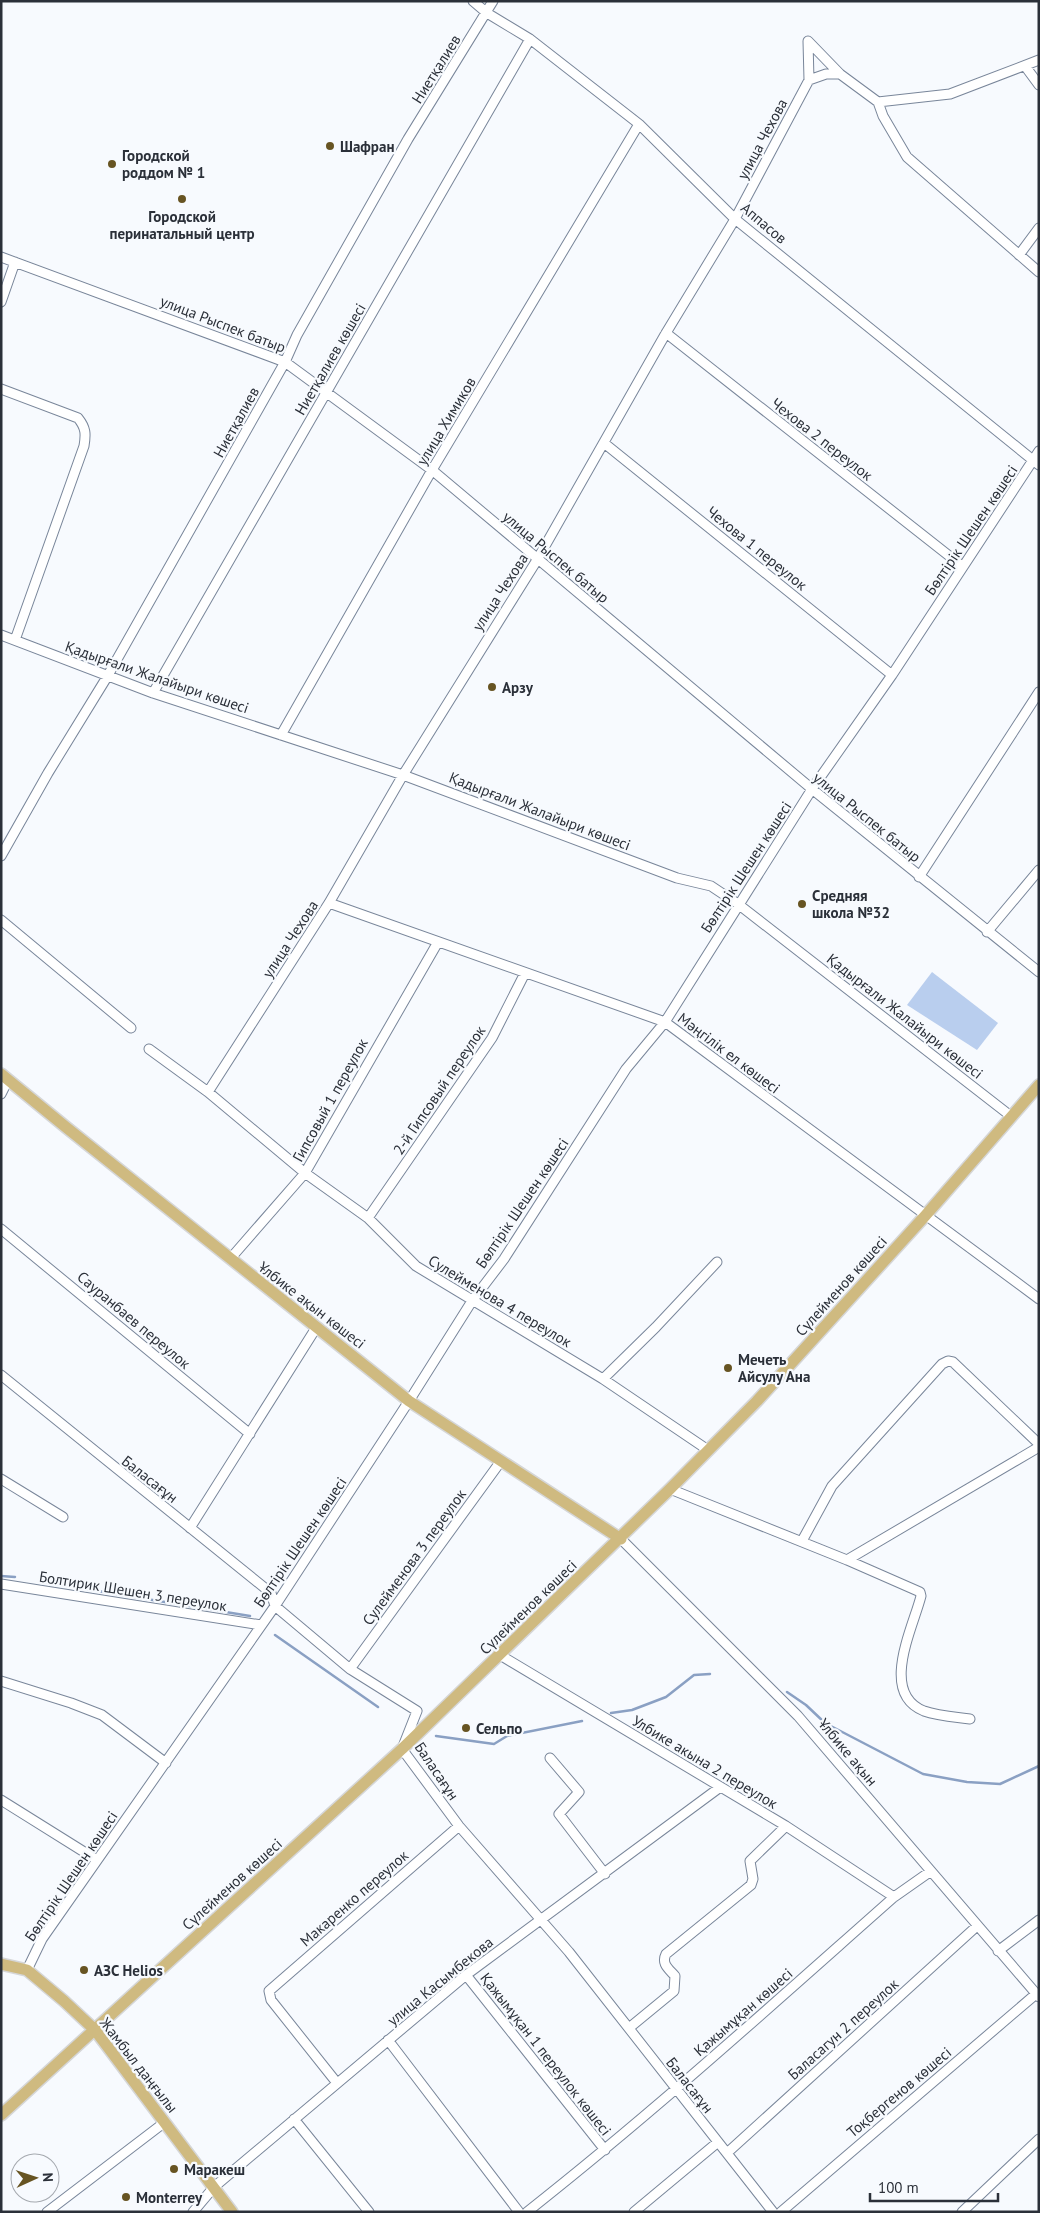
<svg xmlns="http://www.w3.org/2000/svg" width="1040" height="2213" font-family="'PT Sans',sans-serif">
  <rect width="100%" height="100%" fill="#f7fafe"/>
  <path fill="#b9ceee" d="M 932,972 L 998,1023 L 977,1050 L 907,1005 Z"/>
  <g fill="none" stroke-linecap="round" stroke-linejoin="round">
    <path stroke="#8aa0c3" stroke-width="2.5" d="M 1,1576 L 15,1577
      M 43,1582 L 250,1616
      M 275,1635 L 378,1707
      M 787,1692 L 806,1705 L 825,1723 L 923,1774 L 967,1782 L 1000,1784 L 1039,1766
      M 611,1713 L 632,1710 L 666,1697 L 694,1675 L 710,1674
      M 436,1736 L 494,1744 L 507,1736 L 582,1721"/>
    <g stroke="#79869a" stroke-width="11">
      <path id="minor" d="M 473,1 L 487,13 L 530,39 L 639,124 L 735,219 L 1039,465
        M 808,41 L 840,74 L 878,102 L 883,116 L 907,157 L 1039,272
        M 1025,66 L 1039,85
        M 809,80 L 826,74 L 840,74
        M 878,102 L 950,94 L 1039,60
        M 1019,255 L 1039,228
        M 1,257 L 285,362 L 432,470 L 812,789 L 1039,972
        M 1,302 L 15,262
        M 666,333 L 962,566
        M 1,389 L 78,418 C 86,428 86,434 84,446 L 15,640
        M 604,443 L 892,675
        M 1,635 L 153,693 L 403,775 L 677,878 L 711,886 L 738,904 L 1012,1117
        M 153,693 L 530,39
        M 281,735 L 432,470 L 639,124
        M 1,856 L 48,773 L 107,677 L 285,362 L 297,335 L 408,139 L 493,1
        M 919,877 L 1039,692
        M 329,903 L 665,1022 L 1039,1299
        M 1,920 L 131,1028
        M 987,932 L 1039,870
        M 149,1049 L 208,1092 L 305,1173 L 368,1218 L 416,1266 L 603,1379 L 708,1450
        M 208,1092 L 329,903 L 403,775 L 537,560 L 666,333 L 735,219 L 809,80 L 808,41
        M 1,1094 L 8,1080
        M 368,1218 L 492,1038 L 525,973
        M 1,1229 L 250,1434
        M 230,1259 L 305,1173 L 438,942
        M 1,1375 L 271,1593 L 275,1606 L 350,1669 L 417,1711 L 402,1749 L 459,1826 L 569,1952 L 773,2212
        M 603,1379 L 656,1327 L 717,1262
        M 1,1479 L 63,1517
        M 670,1489 L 847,1560 L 1039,1447
        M 190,1528 L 316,1328
        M 621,1539 L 798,1716 L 1039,1997
        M 802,1541 L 832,1486 L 942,1364 L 948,1361 L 953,1362 L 1039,1444
        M 847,1560 L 920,1592 L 921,1596 C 913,1628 879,1693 924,1711 C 938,1716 955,1717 970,1719
        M 1,1584 L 261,1625
        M 500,1655 L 786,1826 L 894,1897
        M 350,1669 L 501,1461
        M 1,1681 L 71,1703 L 102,1715 L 166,1763
        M 550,1758 L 579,1792 L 559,1814 L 605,1874
        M 1,1800 L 97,1860
        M 998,1951 L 1039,1920
        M 27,1970 L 42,1939 L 275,1606 L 409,1401 L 472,1301 L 504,1259 L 626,1069 L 665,1022 L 812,789 L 892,675 L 1039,451
        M 466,1975 L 605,2150
        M 629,2028 L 674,1991 L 675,1976 C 669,1969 661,1964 666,1954 L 751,1885 L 753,1879 L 750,1861 L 786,1826
        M 388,2040 L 519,2212
        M 337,2083 L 271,2000 L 269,1991 L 459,1826
        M 294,2119 L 369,2212
        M 727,2153 L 977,1926
        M 47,2212 L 165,2122
        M 193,2212 L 214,2187 L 466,1975 L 719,1788
        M 527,2212 C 654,2112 773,2004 894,1897 L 931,1871
        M 634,2212 L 718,2142
        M 781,2212 L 1036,1994
        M 962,2212 L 1039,2139"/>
    </g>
    <g stroke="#d5d6d7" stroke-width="14">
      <path id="major" d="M 1,1074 L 67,1128 L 409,1401 L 621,1539
        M 1,1964 L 27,1970 L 64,2001 L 95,2030 L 232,2212
        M 1,2115 L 402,1749 L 670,1489 L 757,1401 L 925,1216 L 1039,1085"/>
    </g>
    <use href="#minor" stroke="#fff" stroke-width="9"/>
    <use href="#major" stroke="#cfba80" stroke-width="11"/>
  </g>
  <g fill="#675422" stroke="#f7fafe" stroke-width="2">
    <circle cx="330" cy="146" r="5"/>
    <circle cx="112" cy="164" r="5"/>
    <circle cx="182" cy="199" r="5"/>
    <circle cx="492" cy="687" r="5"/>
    <circle cx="802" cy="904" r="5"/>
    <circle cx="728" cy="1368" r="5"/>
    <circle cx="466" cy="1728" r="5"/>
    <circle cx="84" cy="1970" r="5"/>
    <circle cx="174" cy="2169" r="5"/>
    <circle cx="126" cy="2197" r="5"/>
  </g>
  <g text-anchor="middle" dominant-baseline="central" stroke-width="4.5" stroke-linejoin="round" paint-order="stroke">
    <g font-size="15" fill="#2b3039" stroke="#f7fafe">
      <text transform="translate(436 69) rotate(-58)">Ниетқалиев</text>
      <text transform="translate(762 139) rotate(-62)">улица Чехова</text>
      <text transform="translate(764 223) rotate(40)">Аппасов</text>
      <text transform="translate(223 324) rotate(21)">улица Рыспек батыр</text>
      <text transform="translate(330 359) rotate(-60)">Ниетқалиев көшесі</text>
      <text transform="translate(446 421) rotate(-59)">улица Химиков</text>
      <text transform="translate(236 422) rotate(-61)">Ниетқалиев</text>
      <text transform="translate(822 439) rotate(38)">Чехова 2 переулок</text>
      <text transform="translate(971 530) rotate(-56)">Бөлтірік Шешен көшесі</text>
      <text transform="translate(757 548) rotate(39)">Чехова 1 переулок</text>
      <text transform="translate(556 557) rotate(40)">улица Рыспек батыр</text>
      <text transform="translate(500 592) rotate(-57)">улица Чехова</text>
      <text transform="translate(157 677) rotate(19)">Қадырғали Жалайыри көшесі</text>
      <text transform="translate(540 811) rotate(21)">Қадырғали Жалайыри көшесі</text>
      <text transform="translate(867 817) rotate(39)">улица Рыспек батыр</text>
      <text transform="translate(746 867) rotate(-57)">Бөлтірік Шешен көшесі</text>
      <text transform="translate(290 939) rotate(-57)">улица Чехова</text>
      <text transform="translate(905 1016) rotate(38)">Қадырғали Жалайыри көшесі</text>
      <text transform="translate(729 1053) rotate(37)">Мәңгілік ел көшесі</text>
      <text transform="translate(439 1090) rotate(-56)">2-й Гипсовый переулок</text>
      <text transform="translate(330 1100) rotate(-61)">Гипсовый 1 переулок</text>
      <text transform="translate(522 1203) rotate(-56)">Бөлтірік Шешен көшесі</text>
      <text transform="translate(841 1286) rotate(-48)">Сүлейменов көшесі</text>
      <text transform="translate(500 1301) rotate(31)">Сулейменова 4 переулок</text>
      <text transform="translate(312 1305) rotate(38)">Ұлбике ақын көшесі</text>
      <text transform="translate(134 1320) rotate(40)">Сауранбаев переулок</text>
      <text transform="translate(150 1479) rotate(38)">Баласағұн</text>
      <text transform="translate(300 1542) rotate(-56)">Бөлтірік Шешен көшесі</text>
      <text transform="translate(414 1557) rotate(-54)">Сулейменова 3 переулок</text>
      <text transform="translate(133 1591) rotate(9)">Болтирик Шешен 3 переулок</text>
      <text transform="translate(528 1607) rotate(-44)">Сүлейменов көшесі</text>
      <text transform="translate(848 1752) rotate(50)">Ұлбике ақын</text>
      <text transform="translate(705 1762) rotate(31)">Улбике акына 2 переулок</text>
      <text transform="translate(437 1771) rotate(56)">Баласағұн</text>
      <text transform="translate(71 1876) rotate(-56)">Бөлтірік Шешен көшесі</text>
      <text transform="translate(232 1884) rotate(-42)">Сүлейменов көшесі</text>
      <text transform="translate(354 1898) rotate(-41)">Макаренко переулок</text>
      <text transform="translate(440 1981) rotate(-39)">улица Касымбекова</text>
      <text transform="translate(743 2012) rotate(-41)">Қажымұқан көшесі</text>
      <text transform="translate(843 2029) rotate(-42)">Баласагун 2 переулок</text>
      <text transform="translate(546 2054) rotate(52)">Қажымұқан 1 переулок көшесі</text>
      <text transform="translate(139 2065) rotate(52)">Жамбыл даңғылы</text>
      <text transform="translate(690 2085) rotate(52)">Баласағұн</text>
      <text transform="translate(899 2092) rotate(-40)">Тоқбергенов көшесі</text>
    </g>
    <g font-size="15" font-weight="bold" fill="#2b3039" stroke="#f7fafe" text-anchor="start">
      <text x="340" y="146">Шафран</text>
      <text x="122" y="155">Городской<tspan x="122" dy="17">роддом № 1</tspan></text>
      <text x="182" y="216" text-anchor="middle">Городской<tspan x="182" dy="17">перинатальный центр</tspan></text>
      <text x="502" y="687">Арзу</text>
      <text x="812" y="895">Средняя<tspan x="812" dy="17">школа №32</tspan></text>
      <text x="738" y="1359">Мечеть<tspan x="738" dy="17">Айсулу Ана</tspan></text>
      <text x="476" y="1728">Сельпо</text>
      <text x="94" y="1970">АЗС Helios</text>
      <text x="184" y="2169">Маракеш</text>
      <text x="136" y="2197">Monterrey</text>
    </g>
  </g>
  <rect width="1040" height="2213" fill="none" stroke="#2b3039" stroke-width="5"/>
  <g transform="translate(35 2178) rotate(87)"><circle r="24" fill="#f7fafe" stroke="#a5a9af"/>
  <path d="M0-4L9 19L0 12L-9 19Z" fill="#675422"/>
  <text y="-8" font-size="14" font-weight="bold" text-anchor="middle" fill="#2b3039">N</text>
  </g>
  <path d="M870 2193v8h128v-8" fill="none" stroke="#2b3039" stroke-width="2.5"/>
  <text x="878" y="2193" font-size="15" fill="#2b3039" stroke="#f7fafe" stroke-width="4" paint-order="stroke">100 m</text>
</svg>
